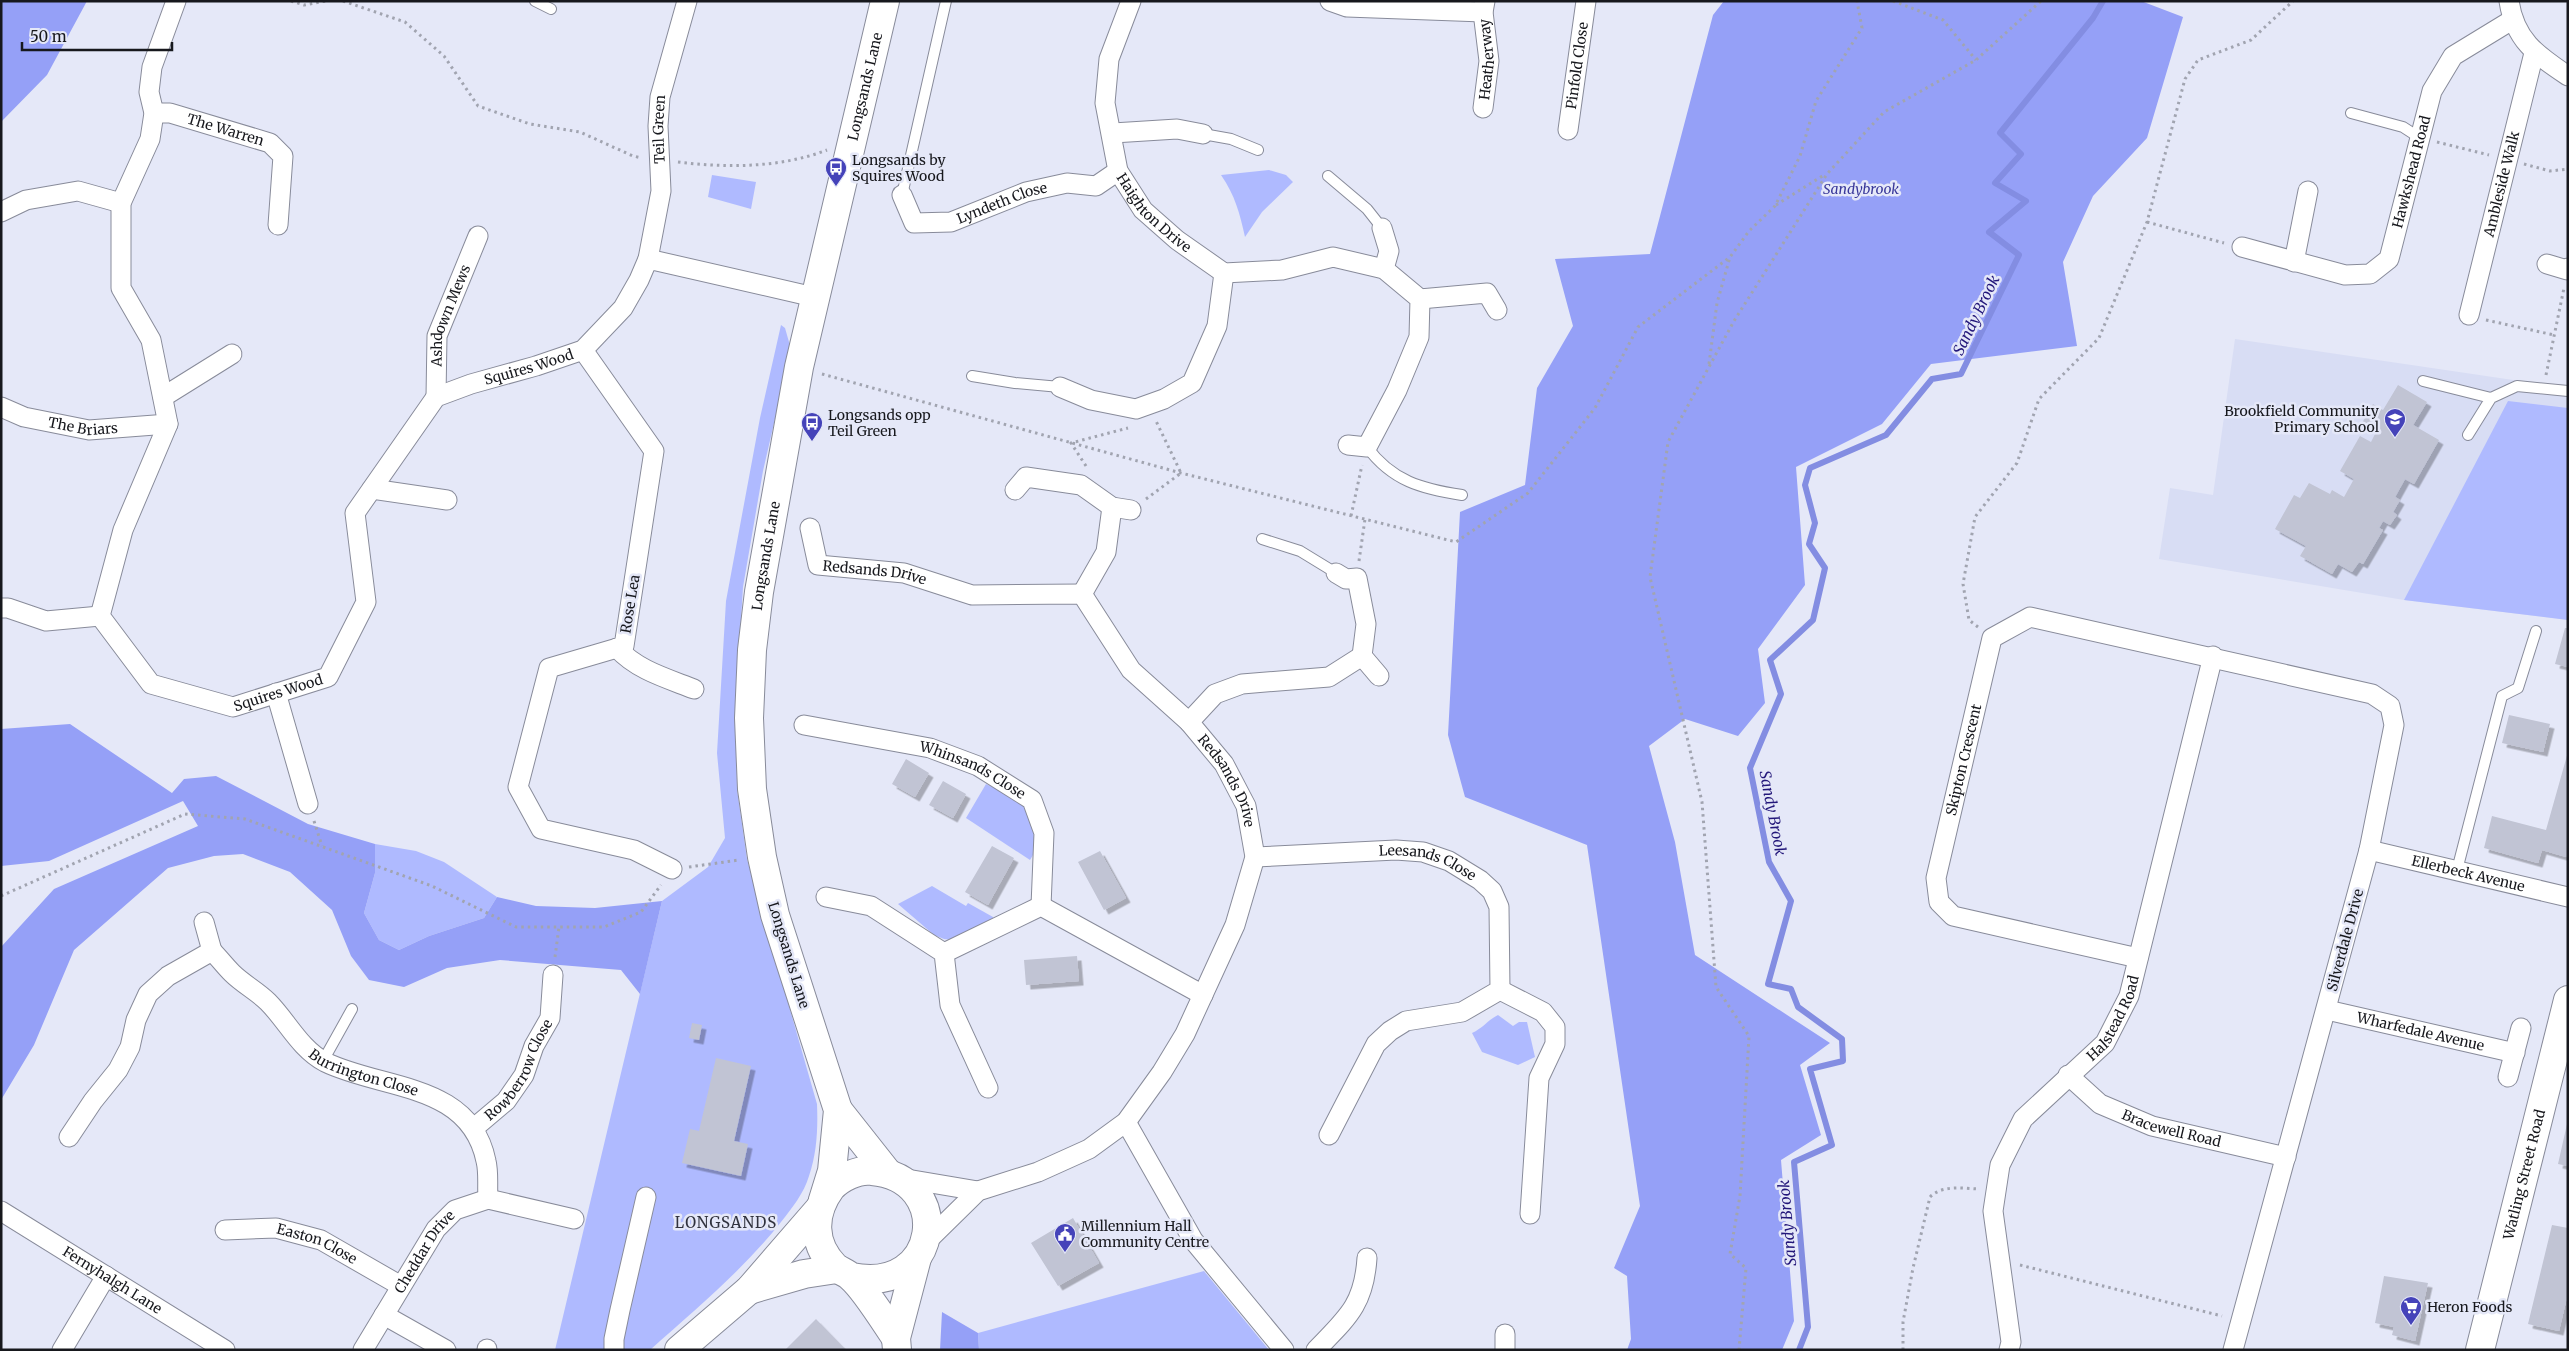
<svg xmlns="http://www.w3.org/2000/svg" width="2569" height="1351" font-family="Merriweather,serif">
  <defs>
    <filter id="shadow"><feDropShadow dx="4.5" dy="4.5" stdDeviation="0" flood-color="#0004"/></filter>
  </defs>
  <rect width="100%" height="100%" fill="#e5e8f8"/>
  <path fill="#d8ddf4" d="M 2235,339 L 2568,388 L 2568,620 L 2404,600 L 2159,559 L 2170,488 L 2213,495 Z"/>
  <path fill="#afbaff" d="M 1269,170 L 1286,175 L 1293,182 L 1262,212 L 1245,237 C 1240,214 1235,195 1221,175 Z
    M 712,175 L 756,182 L 751,209 L 708,197 Z
    M 781,325 L 785,328 L 791,349 L 763,471 L 743,587 L 736,701 L 737,789 L 747,859 L 817,1104 C 818,1128 817,1153 809,1176 C 804,1193 792,1208 781,1222 C 743,1270 696,1309 650,1350 L 555,1350 L 662,901 L 708,867 L 725,838 L 717,753 L 726,601 L 760,418 Z
    M 2508,401 L 2568,408 L 2568,620 L 2404,600 Z
    M 986,784 C 1013,797 1033,804 1034,838 C 1035,847 1036,852 1030,860 L 966,818 Z
    M 375,844 L 416,851 L 444,862 L 497,897 L 484,918 L 429,936 L 399,950 L 379,940 L 364,913 L 375,873 Z
    M 932,886 L 966,906 L 968,903 L 993,917 L 996,923 L 953,940 L 944,939 L 934,935 L 898,904 Z
    M 1498,1015 L 1513,1026 L 1519,1022 L 1527,1022 L 1535,1057 L 1518,1065 L 1482,1052 L 1472,1033 C 1483,1028 1488,1020 1498,1015 Z
    M 1204,1271 L 1269,1350 L 979,1350 L 978,1333 Z"/>
  <path fill="#95a0f7" d="M 1,1 L 87,1 L 47,75 L 1,122 Z
    M 1724,1 L 2141,1 L 2183,17 L 2147,138 L 2093,196 L 2063,262 L 2077,346 L 1931,364 L 1882,424 L 1796,467 L 1805,585 L 1758,649 L 1765,703 L 1738,736 L 1685,719 L 1649,746 L 1675,842 L 1695,955 L 1830,1043 L 1800,1065 L 1821,1135 L 1781,1160 L 1794,1321 L 1782,1350 L 1627,1350 L 1631,1339 L 1627,1276 L 1614,1268 L 1640,1206 L 1587,845 L 1465,797 L 1448,735 L 1460,512 L 1525,485 L 1537,388 L 1573,326 L 1555,259 L 1650,254 L 1713,15 Z
    M 70,724 L 172,793 L 184,779 L 216,776 L 308,824 L 375,844 L 375,873 L 364,913 L 379,940 L 399,950 L 429,936 L 484,918 L 497,897 L 536,906 L 595,908 L 662,901 L 640,994 L 621,970 L 500,960 L 447,968 L 404,987 L 369,980 L 351,956 L 332,910 L 290,872 L 243,854 L 214,856 L 168,868 L 74,950 L 34,1045 L 1,1100 L 1,947 L 54,889 L 198,826 L 183,801 L 49,861 L 1,866 L 1,729 Z
    M 942,1312 L 978,1333 L 979,1350 L 940,1350 Z"/>
  <g fill="none" stroke-linecap="round" stroke-linejoin="round">
    <path stroke="#838de2" stroke-width="6" d="M 1799,1350 L 1808,1327 L 1794,1162 L 1832,1145 L 1810,1069 L 1843,1061 L 1842,1039 L 1798,1007 L 1791,989 L 1768,984 L 1791,901 L 1769,862 L 1750,768 L 1781,694 L 1770,660 L 1813,620 L 1825,568 L 1809,544 L 1815,523 L 1805,485 L 1810,468 L 1886,435 L 1932,379 L 1961,374 L 2019,255 L 1989,232 L 2026,201 L 1995,183 L 2021,154 L 2000,133 L 2093,18 L 2103,1"/>
  </g>
  <path fill="#c1c4d4" filter="url(#shadow)" d="M 2398,385 L 2427,402 L 2413,425 L 2439,440 L 2414,484 L 2405,479 L 2395,497 L 2400,500 L 2393,512 L 2397,515 L 2390,525 L 2383,521 L 2379,528 L 2383,530 L 2363,564 L 2359,562 L 2352,572 L 2338,564 L 2332,574 L 2300,556 L 2306,546 L 2275,529 L 2294,495 L 2300,498 L 2309,483 L 2330,494 L 2332,490 L 2344,497 L 2354,479 L 2340,471 L 2360,436 L 2371,442 L 2376,432 L 2362,423 L 2373,404 L 2383,410 Z
    M 2565,628 L 2568,628 L 2568,667 L 2555,664 Z
    M 2509,715 L 2550,724 L 2543,752 L 2502,743 Z
    M 2568,752 L 2568,849 L 2566,857 L 2542,850 L 2538,863 L 2484,848 L 2492,816 L 2546,830 Z
    M 906,759 L 929,773 L 915,797 L 892,784 Z
    M 943,781 L 966,794 L 953,818 L 929,805 Z
    M 992,846 L 1014,858 L 988,905 L 965,892 Z
    M 1100,851 L 1126,898 L 1104,910 L 1078,862 Z
    M 1077,956 L 1079,981 L 1026,985 L 1024,960 Z
    M 692,1023 L 702,1025 L 699,1040 L 689,1038 Z
    M 716,1058 L 751,1066 L 734,1141 L 748,1144 L 741,1176 L 682,1163 L 690,1129 L 699,1131 Z
    M 2567,1124 L 2568,1124 L 2568,1166 L 2558,1164 Z
    M 1073,1218 L 1099,1263 L 1058,1286 L 1031,1243 Z
    M 2552,1225 L 2568,1228 L 2568,1293 L 2559,1331 L 2528,1324 Z
    M 2384,1276 L 2428,1283 L 2415,1341 L 2392,1335 L 2394,1327 L 2375,1323 Z
    M 816,1319 L 846,1350 L 785,1350 Z"/>
  <g fill="none" stroke-linecap="round" stroke-linejoin="round">
    <g stroke="#888b9a" stroke-width="12">
      <path id="lane" d="M 535,1 L 551,9
        M 2351,113 L 2403,127 L 2420,138
        M 1203,134 L 1231,139 L 1258,150
        M 1328,176 L 1367,209 L 1382,228
        M 902,195 L 946,1
        M 972,376 L 1015,383 L 1060,387
        M 2423,381 L 2491,398
        M 2468,435 L 2491,398 L 2517,386 L 2568,391
        M 1367,447 C 1392,481 1422,489 1462,495
        M 1262,539 L 1300,551 L 1336,573
        M 2457,870 L 2502,696 L 2518,688 L 2536,631
        M 323,1061 L 352,1009"/>
    </g>
    <g stroke="#888b9a" stroke-width="21">
      <g id="street">
        <path id="s1" d="M 176,1 L 152,67 L 149,92 L 154,113 L 150,139 L 121,203 L 121,288 L 151,340 L 168,424 L 123,530 L 100,616 L 151,684 L 233,707 L 328,677 L 366,602 L 355,513 L 436,397 L 471,384 L 536,366 L 583,350 L 623,308 L 639,280 L 648,259 L 814,297"/>
        <path id="s2" d="M 1131,1 L 1109,59 L 1105,103 L 1118,171 L 1143,210 L 1177,240 L 1224,273 L 1282,270 L 1333,257 L 1384,269 L 1420,299 L 1419,337 L 1397,390 L 1367,447 L 1348,445"/>
        <path d="M 1330,1 L 1347,7 L 1483,12"/>
        <path d="M 2509,1 C 2515,41 2537,55 2568,76"/>
        <path id="s3" d="M 1483,108 L 1489,61 L 1483,12 L 1485,1"/>
        <path id="s4" d="M 154,113 L 170,113 L 270,143 L 283,156 L 278,225"/>
        <path id="s5" d="M 1568,130 L 1586,1"/>
        <path d="M 1113,133 L 1177,129 L 1203,134"/>
        <path id="s6" d="M 902,195 L 914,223 L 951,222 L 1026,192 L 1067,183 L 1096,186 L 1118,171"/>
        <path d="M 1,212 L 26,200 L 78,191 L 121,203"/>
        <path d="M 1382,228 L 1389,251 L 1384,269"/>
        <path id="s7" d="M 2242,247 L 2345,275 L 2370,274 L 2389,259 L 2432,91 L 2453,56 L 2512,20"/>
        <path id="s8" d="M 648,259 L 661,191 L 658,126 L 660,97 L 687,1"/>
        <path d="M 2294,262 L 2308,191"/>
        <path d="M 2547,264 L 2567,270 L 2568,268"/>
        <path d="M 1420,299 L 1487,293 L 1497,310"/>
        <path id="s9" d="M 2469,315 L 2534,53"/>
        <path d="M 583,350 L 654,451 L 624,646 L 549,668 L 518,787 L 541,829 L 634,850 L 672,869"/>
        <path d="M 1060,387 L 1091,400 L 1136,409 L 1164,399 L 1192,383 L 1217,326 L 1224,273"/>
        <path d="M 163,397 L 232,354"/>
        <path id="s10" d="M 436,397 L 437,336 L 478,236"/>
        <path id="s11" d="M 1,407 L 24,417 L 89,430 L 168,424"/>
        <path d="M 372,489 L 447,500"/>
        <path d="M 1015,490 L 1026,477 L 1081,485 L 1112,507 L 1131,510"/>
        <path id="s12" d="M 810,528 L 818,565 L 904,573 L 972,595 L 1082,594 L 1131,670 L 1189,722 L 1224,764 L 1246,806 L 1255,857 L 1235,925 L 1185,1034 L 1162,1072 L 1126,1122 L 1089,1149 L 1038,1172 L 978,1191 L 924,1244"/>
        <path d="M 1336,573 L 1346,579 L 1357,578 L 1366,624 L 1362,656 L 1379,676"/>
        <path d="M 1082,594 L 1106,552 L 1112,507"/>
        <path d="M 1,608 L 8,608 L 46,621 L 100,616"/>
        <path d="M 617,648 C 637,670 666,678 694,689"/>
        <path d="M 276,693 L 308,804"/>
        <path d="M 1189,722 L 1215,694 L 1242,684 L 1329,677 L 1362,656"/>
        <path id="s13" d="M 804,725 L 930,748 L 978,766 L 1032,800 L 1044,833 L 1041,906"/>
        <path id="s14" d="M 2369,850 L 2568,897"/>
        <path id="s15" d="M 1255,857 L 1396,850 L 1423,852 L 1449,861 L 1480,880 L 1492,891 L 1499,907 L 1500,990 L 1462,1012 L 1406,1021 L 1390,1031 L 1376,1044 L 1329,1135"/>
        <path d="M 826,897 L 871,906 L 944,953 L 950,1005 L 988,1088"/>
        <path d="M 204,922 L 212,951"/>
        <path d="M 944,953 L 1041,906 L 1203,995"/>
        <path id="s16" d="M 2138,958 L 1953,916 L 1939,902 L 1936,878 L 1992,638 L 2030,617 L 2372,694 L 2390,706 L 2394,725 L 2369,850 L 2233,1350"/>
        <path d="M 1500,990 L 1543,1012 L 1555,1027 L 1555,1044 L 1539,1078 L 1530,1214"/>
        <path id="s17" d="M 2327,1010 L 2515,1053"/>
        <path id="s18" d="M 2068,1075 L 2100,1104 L 2152,1126 L 2286,1157"/>
        <path d="M 2508,1077 L 2521,1028"/>
        <path d="M 1126,1122 L 1193,1240 L 1284,1350"/>
        <path id="s19" d="M 474,1128 L 506,1101 L 524,1075 L 534,1046 L 550,1018 L 553,975"/>
        <path id="s20" d="M 69,1137 L 93,1101 L 118,1070 L 130,1047 L 136,1020 L 148,994 L 168,976 L 212,951 C 219,958 225,966 232,973 C 243,984 257,991 268,1002 C 287,1021 300,1049 325,1062 C 382,1090 470,1082 486,1161 C 489,1173 487,1187 488,1199"/>
        <path d="M 901,1178 L 978,1191"/>
        <path id="s21" d="M 1,1211 L 225,1350"/>
        <path id="s22" d="M 225,1230 L 276,1228 L 321,1240 L 401,1286"/>
        <path d="M 384,1315 L 446,1350"/>
        <path d="M 1505,1334 L 1505,1350"/>
        <path d="M 62,1350 L 106,1276"/>
        <path id="s23" d="M 363,1350 L 436,1229 L 455,1210 L 488,1199 L 574,1219"/>
        <path d="M 487,1350 L 487,1349"/>
        <path d="M 614,1350 L 614,1339 L 620,1310 L 646,1197"/>
        <path d="M 1316,1350 C 1347,1318 1364,1305 1367,1258"/>
        <path id="s24" d="M 2009,1350 L 2011,1342 L 1993,1211 L 2000,1165 L 2023,1119 L 2105,1043 L 2129,996 L 2213,656"/>
      </g>
    </g>
    <g stroke="#888b9a" stroke-width="30">
      <g id="secondary">
        <path d="M 838,1110 L 887,1172"/>
        <path id="s25" d="M 823,1200 L 832,1171 L 838,1110 L 775,915 L 762,857 L 752,789 L 749,718 L 752,650 L 759,592 L 799,367 L 885,1"/>
        <path d="M 851,1277 C 941,1296 955,1178 872,1171 C 858,1169 840,1178 831,1188 C 812,1214 812,1244 835,1267 C 840,1271 847,1273 851,1277 C 865,1289 885,1322 896,1338"/>
        <path d="M 749,1290 L 804,1274 L 837,1269"/>
        <path d="M 679,1350 L 749,1290 L 820,1208"/>
        <path d="M 897,1350 L 896,1338 L 917,1258"/>
        <path id="s26" d="M 2480,1350 L 2568,1000"/>
      </g>
    </g>
    <path stroke="#a1a4b0" stroke-width="3" stroke-dasharray="2.5 4" stroke-linecap="butt" d="M 291,1 L 304,5 L 326,1
      M 343,1 L 405,22 L 444,56 L 478,106 L 530,124 L 580,132 L 633,156 L 642,158
      M 1893,1 L 1943,20 L 1976,60
      M 2437,142 L 2489,155
      M 678,162 C 728,168 780,168 827,150
      M 2524,164 L 2550,171 L 2568,169
      M 1776,205 L 1824,175
      M 2147,222 L 2224,243
      M 2486,320 L 2554,335
      M 1709,364 L 1717,303 L 1730,257 L 1749,231 L 1775,206 L 1800,156 L 1816,101 L 1862,28 L 1857,1
      M 822,374 L 1181,473 L 1456,542 L 1528,493 L 1595,408 L 1638,327 L 1730,257
      M 2546,375 L 2564,288
      M 1086,466 L 1071,443 L 1128,428
      M 1146,499 L 1181,473 L 1156,421
      M 1351,516 L 1362,465
      M 1359,561 L 1365,519
      M 1978,627 L 1969,620 L 1963,584 L 1975,517 L 2017,463 L 2039,399 L 2099,338 L 2147,222 L 2185,79 L 2198,60 L 2251,40 L 2293,1
      M 314,821 L 322,846
      M 689,867 L 739,860
      M 1,896 L 185,814 L 245,819 L 432,886 L 516,927 L 604,927 L 641,912 L 661,885
      M 555,957 L 559,927
      M 2020,1265 L 2222,1316
      M 1739,1350 L 1746,1268 L 1730,1254 L 1740,1196 L 1749,1036 L 1716,987 L 1702,802 L 1650,577 L 1668,442 L 1734,321 L 1827,174 L 1884,112 L 1976,60 L 2041,1
      M 1903,1350 L 1903,1322 L 1913,1268 L 1930,1197 C 1942,1185 1962,1188 1978,1189"/>
    <use href="#lane" stroke="#fff" stroke-width="10"/>
    <use href="#street" stroke="#fff" stroke-width="19"/>
    <use href="#secondary" stroke="#fff" stroke-width="28"/>
  </g>
  <defs>
    <g id="bus-pin" transform="scale(1.125)"><path d="M0 17L-7.5 6A9.5 9.5 0 1 1 7.5 6Z" fill="#4543b9" stroke="#e5e8f8"/><path d="M-5-6H5V4H4V6H2V4H-2V6H-4V4H-5ZM-3.5-4V0h7V-4ZM-3.5 1.2v1.5H-2V1.2ZM2 1.2v1.5H3.5V1.2Z" fill="#fff"/></g>
    <g id="school-pin" transform="scale(1.125)"><path d="M0 17L-7.5 6A9.5 9.5 0 1 1 7.5 6Z" fill="#4543b9" stroke="#e5e8f8"/><path d="M0-5L7-2L0 1L-7-2ZM-4 1L0 2.5L4 1V4Q0 6-4 4Z" fill="#fff"/></g>
    <g id="civic-pin" transform="scale(1.125)"><path d="M0 17L-7.5 6A9.5 9.5 0 1 1 7.5 6Z" fill="#4543b9" stroke="#e5e8f8"/><path d="M-.6-6.5H3V-4.5H.6V-3L4-1V1h2V6H-6V1h2V-1L-.6-3ZM-1.2 2.5V6h2.4V2.5Z" fill="#fff"/></g>
    <g id="supermarket-pin" transform="scale(1.125)"><path d="M0 17L-7.5 6A9.5 9.5 0 1 1 7.5 6Z" fill="#4543b9" stroke="#e5e8f8"/><path d="M-6-5.5h2.5l.6 2H6L4.5 2H-2.5L-4.4-4H-6ZM-1.5 3.2a1.3 1.3 0 1 0 .1 0ZM3 3.2a1.3 1.3 0 1 0 .1 0Z" fill="#fff"/></g>
  </defs>
  <g fill-rule="evenodd">
    <use href="#bus-pin" x="836" y="168"/>
    <use href="#school-pin" x="2395" y="419"/>
    <use href="#bus-pin" x="812" y="423"/>
    <use href="#civic-pin" x="1065" y="1234"/>
    <use href="#supermarket-pin" x="2411" y="1307"/>
  </g>
  <g text-anchor="middle" dominant-baseline="central" stroke-width="5" stroke-linejoin="round" paint-order="stroke">
    <g font-size="14" fill="#17181d" stroke="#e5e8f8">
      <text stroke="none"><textPath href="#s3" startOffset="49">Heatherway</textPath></text>
      <text stroke="none"><textPath href="#s5" startOffset="65">Pinfold Close</textPath></text>
      <text stroke="none"><textPath href="#s25" startOffset="1139">Longsands Lane</textPath></text>
      <text stroke="none"><textPath href="#s4" startOffset="74">The Warren</textPath></text>
      <text stroke="none"><textPath href="#s8" startOffset="131">Teil Green</textPath></text>
      <text stroke="none"><textPath href="#s7" startOffset="246">Hawkshead Road</textPath></text>
      <text stroke="none"><textPath href="#s9" startOffset="135">Ambleside Walk</textPath></text>
      <text stroke="none"><textPath href="#s6" startOffset="122">Lyndeth Close</textPath></text>
      <text stroke="none"><textPath href="#s2" startOffset="231">Haighton Drive</textPath></text>
      <text stroke="none"><textPath href="#s10" startOffset="84">Ashdown Mews</textPath></text>
      <text stroke="none"><textPath href="#s1" startOffset="1331">Squires Wood</textPath></text>
      <text stroke="none"><textPath href="#s11" startOffset="85">The Briars</textPath></text>
      <text stroke="none"><textPath href="#s25" startOffset="659">Longsands Lane</textPath></text>
      <text stroke="none"><textPath href="#s12" startOffset="95">Redsands Drive</textPath></text>
      <text transform="translate(630 604) rotate(-81)">Rose Lea</text>
      <text stroke="none"><textPath href="#s1" startOffset="866">Squires Wood</textPath></text>
      <text stroke="none"><textPath href="#s16" startOffset="355">Skipton Crescent</textPath></text>
      <text stroke="none"><textPath href="#s13" startOffset="176">Whinsands Close</textPath></text>
      <text stroke="none"><textPath href="#s12" startOffset="545">Redsands Drive</textPath></text>
      <text stroke="none"><textPath href="#s15" startOffset="175">Leesands Close</textPath></text>
      <text stroke="none"><textPath href="#s14" startOffset="102">Ellerbeck Avenue</textPath></text>
      <text transform="translate(2345 940) rotate(-75)">Silverdale Drive</text>
      <text transform="translate(789 955) rotate(73)">Longsands Lane</text>
      <text stroke="none"><textPath href="#s24" startOffset="376">Halstead Road</textPath></text>
      <text stroke="none"><textPath href="#s17" startOffset="96">Wharfedale Avenue</textPath></text>
      <text stroke="none"><textPath href="#s19" startOffset="75">Rowberrow Close</textPath></text>
      <text stroke="none"><textPath href="#s20" startOffset="442">Burrington Close</textPath></text>
      <text stroke="none"><textPath href="#s18" startOffset="119">Bracewell Road</textPath></text>
      <text stroke="none"><textPath href="#s26" startOffset="181">Watling Street Road</textPath></text>
      <text stroke="none"><textPath href="#s22" startOffset="95">Easton Close</textPath></text>
      <text stroke="none"><textPath href="#s23" startOffset="116">Cheddar Drive</textPath></text>
      <text stroke="none"><textPath href="#s21" startOffset="131">Fernyhalgh Lane</textPath></text>
    </g>
    <g font-size="14" fill="#17181d" stroke="#e5e8f8" text-anchor="start">
      <text x="852" y="160">Longsands by<tspan x="852" dy="16">Squires Wood</tspan></text>
      <text x="2379" y="411" text-anchor="end">Brookfield Community<tspan x="2379" dy="16">Primary School</tspan></text>
      <text x="828" y="415">Longsands opp<tspan x="828" dy="16">Teil Green</tspan></text>
      <text x="1081" y="1226">Millennium Hall<tspan x="1081" dy="16">Community Centre</tspan></text>
      <text x="2427" y="1307">Heron Foods</text>
    </g>
    <g font-size="14" font-style="italic" fill="#39389a" stroke="#e5e8f8">
      <text x="1861" y="189">Sandybrook</text>
    </g>
    <g font-size="15" font-style="italic" fill="#23177a" stroke="#e5e8f8">
      <text transform="translate(1976 315) rotate(-64)">Sandy Brook</text>
      <text transform="translate(1773 813) rotate(79)">Sandy Brook</text>
      <text transform="translate(1787 1223) rotate(-95)">Sandy Brook</text>
    </g>
    <g font-size="15" letter-spacing="1" fill="#30323e" stroke="#e5e8f8">
      <text x="726" y="1222">LONGSANDS</text>
    </g>
  </g>
  <rect width="2569" height="1351" fill="none" stroke="#17181d" stroke-width="5"/>
  <path d="M22 42v8h150v-8" fill="none" stroke="#17181d" stroke-width="2.5"/>
  <text x="30" y="42" font-size="15" fill="#17181d" stroke="#e5e8f8" stroke-width="4" paint-order="stroke">50 m</text>
</svg>
